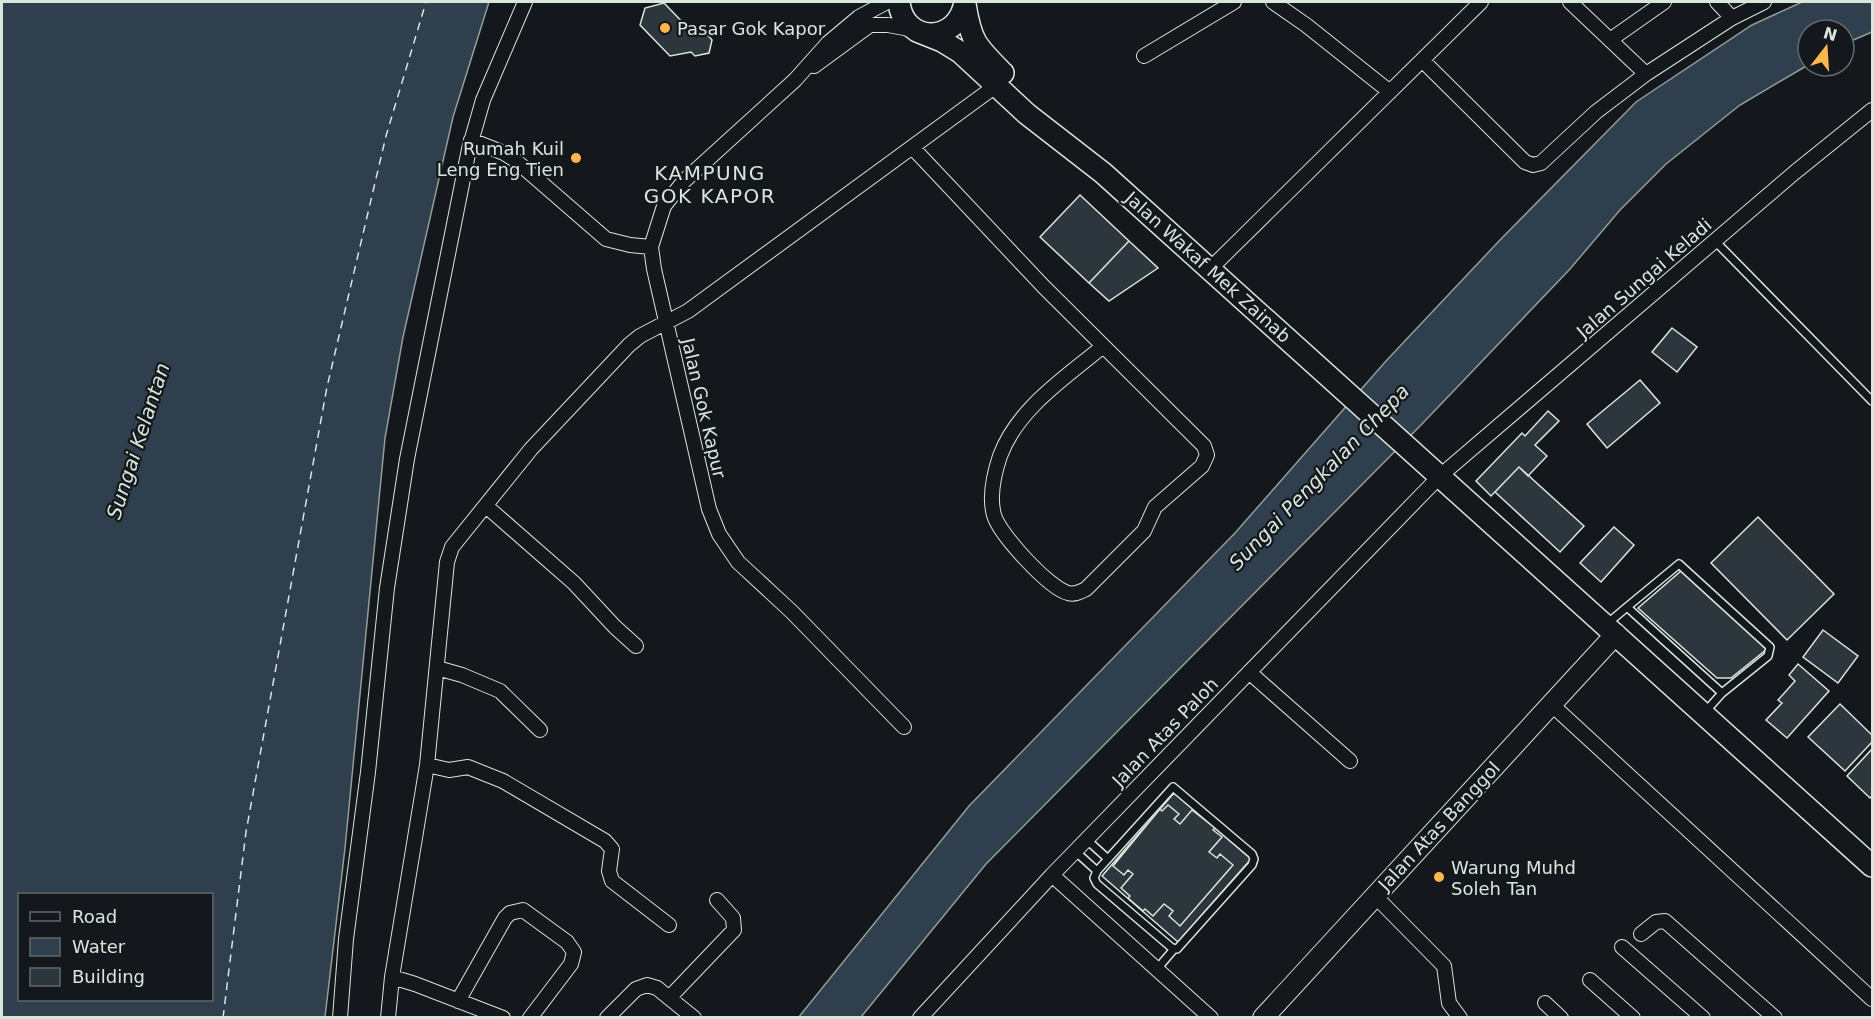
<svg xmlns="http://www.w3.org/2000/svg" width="1874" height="1019" font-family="'DejaVu Sans',sans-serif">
  <rect width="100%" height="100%" fill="#14181c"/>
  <path fill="#2f3f4d" stroke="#939e99" stroke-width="1.5" fill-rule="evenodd" d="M 2,2 L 489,2 L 453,117 L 403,337 L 385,438 L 345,848 L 325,1017 L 2,1017 ZM 20,894 L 212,894 L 212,1000 L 20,1000 Z
    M 1802,2 L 1872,2 L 1872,32 L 1844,44 L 1844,30 L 1808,30 L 1808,65 L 1740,105 L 1666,164 L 1620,210 L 1570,269 L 1421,425 L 986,864 L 861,1017 L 798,1018 L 969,806 L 1235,533 L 1386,361 L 1499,241 L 1636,102 L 1752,25 Z"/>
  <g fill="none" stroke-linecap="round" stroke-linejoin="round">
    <path stroke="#d8e6dc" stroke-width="1.5" stroke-dasharray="8 6" stroke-linecap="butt" d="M 223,1018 L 246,832 L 327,387 L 386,136 L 426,2"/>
  </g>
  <path fill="#2c363c" stroke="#d8e6dc" stroke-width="1.5" d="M 664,3 L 692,32 L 703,30 L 712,40 L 709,53 L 695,56 L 691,52 L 670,56 L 640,25 L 645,8 Z
    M 1080,195 L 1129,241 L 1089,283 L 1040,237 Z
    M 1129,241 L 1158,268 L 1109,301 L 1089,283 Z
    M 1672,328 L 1697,347 L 1677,372 L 1652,352 Z
    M 1640,380 L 1660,403 L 1607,448 L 1587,424 Z
    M 1548,411 L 1559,421 L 1535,445 L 1547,456 L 1528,476 L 1519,467 L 1491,496 L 1476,481 L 1522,433 L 1525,436 Z
    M 1519,467 L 1584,526 L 1560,552 L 1495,492 Z
    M 1758,517 L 1834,594 L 1787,640 L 1711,563 Z
    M 1614,527 L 1634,545 L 1601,582 L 1580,563 Z
    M 1681,571 L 1767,649 L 1731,678 L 1717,678 L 1638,608 Z
    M 1823,630 L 1858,656 L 1838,683 L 1803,657 Z
    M 1798,664 L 1829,691 L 1787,738 L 1766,720 L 1782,703 L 1778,700 L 1795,681 L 1789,675 Z
    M 1840,704 L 1872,735 L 1872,742 L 1845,771 L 1808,737 Z
    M 1872,749 L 1872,796 L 1870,798 L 1847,776 Z
    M 1174,793 L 1251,859 L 1178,942 L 1102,876 Z
    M 1168,805 L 1179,814 L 1174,819 L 1180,824 L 1192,810 L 1215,828 L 1213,830 L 1222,837 L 1209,852 L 1217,858 L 1220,854 L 1233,865 L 1180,926 L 1169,916 L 1173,911 L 1164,904 L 1153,916 L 1145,909 L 1143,911 L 1128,898 L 1130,896 L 1121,888 L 1133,874 L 1128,870 L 1124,875 L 1113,866 L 1160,809 L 1162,811 Z"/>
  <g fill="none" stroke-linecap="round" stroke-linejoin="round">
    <g stroke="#d8e6dc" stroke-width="10">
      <path id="service" d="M 1715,241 L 1872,401
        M 1627,607 L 1679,564 L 1770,647 L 1768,656 L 1722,693
        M 1608,623 L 1627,607 L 1722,693 L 1706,711
        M 1173,787 L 1252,854 L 1254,859 L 1252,865 L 1177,949 L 1172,948 L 1097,884 L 1094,878 L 1097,871 Z
        M 1086,839 L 1108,859
        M 1075,851 L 1097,871
        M 1157,969 L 1174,949"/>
    </g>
    <g stroke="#d8e6dc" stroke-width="16">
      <path id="minor" d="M 887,2 L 859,17 L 828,43 L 795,80 L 684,181 L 664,206 L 651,247 L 654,269 L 709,509 L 719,534 L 738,562 L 792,612 L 904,727
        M 1273,2 L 1306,25 L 1390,92
        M 1570,2 L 1646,74
        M 1717,2 L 1732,18
        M 1610,40 L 1664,2
        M 1144,56 L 1234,2
        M 1422,60 L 1525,162 L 1533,165 L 1541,163 L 1596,112 L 1646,74 L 1732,18 L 1764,2
        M 814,66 L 870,25 L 888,25 L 915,30
        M 471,140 L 504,153 L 515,160 L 606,239 L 630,245 L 651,247
        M 912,147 L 1043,286 L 1204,446 L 1207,455 L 1202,466 L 1155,507 L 1144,531 L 1086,589 C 1080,592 1075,595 1068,593 C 1050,589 999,534 994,515 C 989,497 994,474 1000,456 C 1018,408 1064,379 1102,347
        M 1210,269 L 1481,2
        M 486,506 L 574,583 L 615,627 L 636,646
        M 437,668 L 462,675 L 500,691 L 540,730
        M 1249,672 L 1350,761
        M 1551,704 L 1872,999
        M 427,765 L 449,770 L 468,767 L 503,781 L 605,841 L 612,849 L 609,871 L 612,881 L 669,925
        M 1052,875 L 1211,1018
        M 1375,896 L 1444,966 L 1449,1003 L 1460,1018
        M 1641,934 L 1656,922 L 1665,921 L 1775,1018
        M 1622,947 L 1703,1018
        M 392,977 L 415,984 L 503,1018
        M 1590,980 L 1633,1018
        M 669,998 L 734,930 L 733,918 L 717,900
        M 458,1001 L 505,918 L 510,913 L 523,910 L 567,942 L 574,952 L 571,964 L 530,1018
        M 1545,1003 L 1561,1018
        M 340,1018 L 346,939 L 368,772 L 387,588 L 407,459 L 469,149 L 483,100 L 525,2
        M 388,1018 L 392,977 L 427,765 L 447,562 L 452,547 L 531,449 L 629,345 L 640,336 L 688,311 L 997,85
        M 607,1018 L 636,989 L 647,985 L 657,988 L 694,1018
        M 920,1018 L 1052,875 L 1440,476 L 1794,173 L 1872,110"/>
    </g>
    <g stroke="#d8e6dc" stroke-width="22">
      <path id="secondary" d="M 1263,1018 L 1616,634"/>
    </g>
    <g stroke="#d8e6dc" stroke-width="24">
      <path id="primary" d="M 899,2 C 903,44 958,45 965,2
        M 965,4 C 971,42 976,46 1003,73
        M 917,31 L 942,41 L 960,52 L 1027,114 L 1103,173 L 1872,866"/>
    </g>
    <use href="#service" stroke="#14181c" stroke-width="7"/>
    <use href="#minor" stroke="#14181c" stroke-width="14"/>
    <use href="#secondary" stroke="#14181c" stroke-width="20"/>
    <use href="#primary" stroke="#14181c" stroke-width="21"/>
  </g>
  <g fill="#ffb74d" stroke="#14181c" stroke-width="2">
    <circle cx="665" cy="28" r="6"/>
    <circle cx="576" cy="158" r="6"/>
    <circle cx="1439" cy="877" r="6"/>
  </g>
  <g text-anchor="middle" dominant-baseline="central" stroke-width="4.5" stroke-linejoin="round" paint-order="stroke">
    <g font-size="18" fill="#d8e6dc" stroke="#14181c" text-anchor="start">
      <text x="677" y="28">Pasar Gok Kapor</text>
      <text x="564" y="148" text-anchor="end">Rumah Kuil<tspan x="564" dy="21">Leng Eng Tien</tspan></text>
      <text x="1451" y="867">Warung Muhd<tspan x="1451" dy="21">Soleh Tan</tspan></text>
    </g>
    <g font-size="18" fill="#d8e6dc" stroke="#14181c">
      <text transform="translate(1208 267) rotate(42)">Jalan Wakaf Mek Zainab</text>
      <text transform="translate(1644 278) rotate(-41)">Jalan Sungai Keladi</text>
      <text transform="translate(704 408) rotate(77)">Jalan Gok Kapur</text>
      <text transform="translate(1165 732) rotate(-46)">Jalan Atas Paloh</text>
      <text transform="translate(1439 826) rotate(-47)">Jalan Atas Banggol</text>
    </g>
    <g font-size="20" letter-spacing="1.5" fill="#d8e6dc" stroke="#14181c">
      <text x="710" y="173">KAMPUNG<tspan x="710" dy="23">GOK KAPOR</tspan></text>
    </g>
    <g font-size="20" font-style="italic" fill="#d8e6dc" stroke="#14181c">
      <text transform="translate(138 441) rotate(-72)">Sungai Kelantan</text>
      <text transform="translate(1319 477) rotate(-46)">Sungai Pengkalan Chepa</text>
    </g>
  </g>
  <rect width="1874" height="1019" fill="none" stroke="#d8e6dc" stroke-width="6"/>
  <rect x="18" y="893" width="195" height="108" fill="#14181c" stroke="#626a69" stroke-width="1.5"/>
  <rect x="30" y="912" width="30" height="9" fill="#14181c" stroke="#626a69" stroke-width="1.5"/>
  <text x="72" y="923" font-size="18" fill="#d8e6dc">Road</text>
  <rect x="30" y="938" width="30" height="18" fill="#2f3f4d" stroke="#626a69" stroke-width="1.5"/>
  <text x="72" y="953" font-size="18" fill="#d8e6dc">Water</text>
  <rect x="30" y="968" width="30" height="18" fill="#2c363c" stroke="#626a69" stroke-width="1.5"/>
  <text x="72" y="983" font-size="18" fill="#d8e6dc">Building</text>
  <g transform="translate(1826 48) rotate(17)"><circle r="28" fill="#14181c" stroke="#626a69" stroke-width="1.5"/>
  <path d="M0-4.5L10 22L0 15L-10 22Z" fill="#ffb74d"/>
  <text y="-9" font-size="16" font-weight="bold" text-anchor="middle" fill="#d8e6dc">N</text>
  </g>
</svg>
